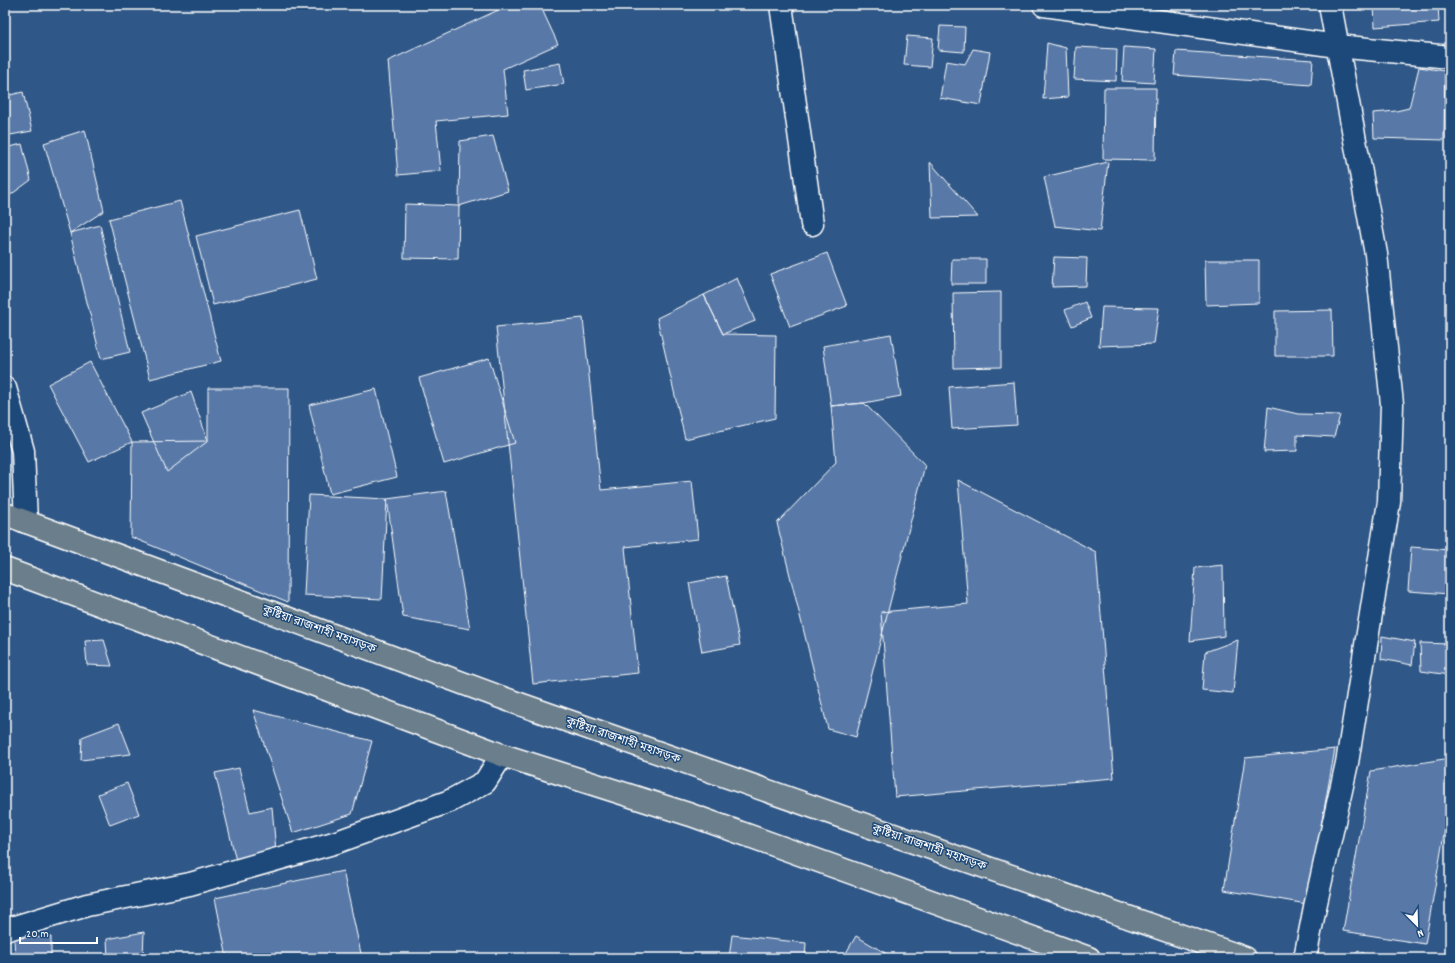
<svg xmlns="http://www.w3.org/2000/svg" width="1455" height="963" font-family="Dekko,'Noto Sans Bengali',sans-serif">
  <rect width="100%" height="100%" fill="#2f5787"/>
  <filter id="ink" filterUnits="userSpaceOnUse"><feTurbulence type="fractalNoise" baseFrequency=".025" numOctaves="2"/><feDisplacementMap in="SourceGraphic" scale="8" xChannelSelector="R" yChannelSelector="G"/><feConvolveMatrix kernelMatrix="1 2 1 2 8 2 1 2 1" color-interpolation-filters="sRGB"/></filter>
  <g filter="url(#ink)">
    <path fill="#5879a8" stroke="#fff" d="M 509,5 L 540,5 L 558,44 L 503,69 L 508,114 L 436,121 L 441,171 L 398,175 L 388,61 Z
      M 1374,5 L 1438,5 L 1439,22 L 1375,27 Z
      M 940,26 L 965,27 L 964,52 L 938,50 Z
      M 907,36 L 933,38 L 930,67 L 904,65 Z
      M 1047,43 L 1066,48 L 1068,97 L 1043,99 Z
      M 1076,47 L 1117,49 L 1116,81 L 1074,79 Z
      M 1124,47 L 1156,49 L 1154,83 L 1122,81 Z
      M 973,49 L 990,52 L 981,105 L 940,98 L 946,61 L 965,64 Z
      M 1176,51 L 1313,60 L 1311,85 L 1174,75 Z
      M 560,63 L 564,84 L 526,90 L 523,70 Z
      M 1419,67 L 1445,71 L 1444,140 L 1374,138 L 1373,113 L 1396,111 L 1409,108 Z
      M 1104,88 L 1156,88 L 1155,160 L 1103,159 Z
      M 23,92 L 32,131 L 5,136 L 5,96 Z
      M 85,130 L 104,211 L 70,233 L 44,143 Z
      M 493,136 L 508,191 L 459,206 L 460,141 Z
      M 22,144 L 31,180 L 5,199 L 5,148 Z
      M 930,162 L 978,217 L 932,218 Z
      M 1108,162 L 1100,231 L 1055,226 L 1044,177 Z
      M 180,201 L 221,361 L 150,379 L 109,219 Z
      M 405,204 L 459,206 L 458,259 L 404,258 Z
      M 300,210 L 317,279 L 213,305 L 196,236 Z
      M 100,225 L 130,352 L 101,359 L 70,233 Z
      M 827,253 L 847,306 L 790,327 L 770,274 Z
      M 1054,257 L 1087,258 L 1086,286 L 1052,287 Z
      M 952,259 L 986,259 L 986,284 L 951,284 Z
      M 1205,260 L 1259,260 L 1259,303 L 1206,305 Z
      M 737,278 L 755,321 L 723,334 L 704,295 Z
      M 1001,292 L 1001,367 L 954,368 L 953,293 Z
      M 704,295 L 723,334 L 776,335 L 775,418 L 685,439 L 657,318 Z
      M 1085,302 L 1091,318 L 1072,326 L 1065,310 Z
      M 1102,307 L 1159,308 L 1154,344 L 1099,346 Z
      M 1332,310 L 1333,356 L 1275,356 L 1275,311 Z
      M 583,318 L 601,490 L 692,481 L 698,539 L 625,547 L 638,673 L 533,684 L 496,327 Z
      M 891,334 L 901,396 L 864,403 L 831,406 L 823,346 Z
      M 489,358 L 515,443 L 444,464 L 419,378 Z
      M 90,362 L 132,442 L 89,462 L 48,384 Z
      M 1014,382 L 1017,425 L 952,429 L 949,387 Z
      M 208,388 L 289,388 L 288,602 L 131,537 L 132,442 L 208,441 Z
      M 376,389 L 397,477 L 330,494 L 309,405 Z
      M 191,392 L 208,441 L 167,472 L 141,413 Z
      M 864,403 L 925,465 L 856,737 L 828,729 L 777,523 L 836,462 L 831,406 Z
      M 1268,407 L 1298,414 L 1340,415 L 1334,437 L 1297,435 L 1297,451 L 1264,452 Z
      M 958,480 L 1096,552 L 1114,778 L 895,797 L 881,612 L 968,604 Z
      M 446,491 L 470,629 L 403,617 L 387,499 Z
      M 309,495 L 387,499 L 382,599 L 304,595 Z
      M 1411,547 L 1450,550 L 1450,594 L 1408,591 Z
      M 1223,565 L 1224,636 L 1190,641 L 1195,568 Z
      M 726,576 L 740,645 L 702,652 L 689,583 Z
      M 1382,636 L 1415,642 L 1412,665 L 1381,659 Z
      M 104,640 L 112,666 L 87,665 L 85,641 Z
      M 1238,640 L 1233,693 L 1202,690 L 1205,652 Z
      M 1420,643 L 1450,644 L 1450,675 L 1421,671 Z
      M 253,710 L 372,741 L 352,814 L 293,833 Z
      M 119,723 L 131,754 L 81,760 L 82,737 Z
      M 1335,749 L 1307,904 L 1224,890 L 1245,758 Z
      M 1450,758 L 1450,800 L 1425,944 L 1343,931 L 1371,771 Z
      M 239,768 L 250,812 L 272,807 L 276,851 L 237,865 L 215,773 Z
      M 127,783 L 139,814 L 110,825 L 98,794 Z
      M 343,871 L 362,958 L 227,958 L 215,898 Z
      M 144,932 L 143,958 L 108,958 L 107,939 Z
      M 732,935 L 806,943 L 805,958 L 729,958 Z
      M 856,936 L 894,958 L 843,958 Z
      M 51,937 L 51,958 L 15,958 L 14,938 Z
      M 1358,950 L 1373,958 L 1353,958 Z"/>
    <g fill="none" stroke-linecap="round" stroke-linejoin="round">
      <g stroke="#fff" stroke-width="25">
        <path id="minor" d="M 781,5 L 812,224
          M 1044,5 L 1337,46 L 1450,57
          M 5,388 L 23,451 L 26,522
          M 5,930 L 87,905 L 190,884 L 337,842 L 450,801 L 485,782 L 502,755
          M 1305,958 L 1315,907 L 1347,763 L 1389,502 L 1392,404 L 1376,254 L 1330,5"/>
      </g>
      <g stroke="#fff" stroke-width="25">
        <path id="highway" d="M 5,514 L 511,701 L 1245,958
          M 5,569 L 502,755 L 691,815 L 1089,958"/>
      </g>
      <use href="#minor" stroke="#1f4a7a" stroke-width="22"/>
      <use href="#highway" stroke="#6b7e8b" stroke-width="22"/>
    </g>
  </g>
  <g text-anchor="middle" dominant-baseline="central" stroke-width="3" stroke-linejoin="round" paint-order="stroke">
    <g font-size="12" fill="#fff" stroke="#1f4a7a">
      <text transform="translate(319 630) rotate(20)">কুষ্টিয়া রাজশাহী মহাসড়ক</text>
      <text transform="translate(623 741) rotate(19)">কুষ্টিয়া রাজশাহী মহাসড়ক</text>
      <text transform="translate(929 848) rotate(19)">কুষ্টিয়া রাজশাহী মহাসড়ক</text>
    </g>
  </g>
  <rect width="1455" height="963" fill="none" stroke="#1f4a7a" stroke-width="20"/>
  <rect x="10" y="10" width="1435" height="943" fill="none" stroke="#fff" stroke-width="1.5" filter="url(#ink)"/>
  <g transform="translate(1417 925) rotate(157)" stroke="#1f4a7a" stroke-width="3" paint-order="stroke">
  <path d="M0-3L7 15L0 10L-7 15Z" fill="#ffffff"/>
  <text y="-6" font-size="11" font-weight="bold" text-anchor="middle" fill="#ffffff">N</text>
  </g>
  <path d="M20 937v6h77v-6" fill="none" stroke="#ffffff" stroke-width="2"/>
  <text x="26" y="937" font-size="12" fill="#ffffff" stroke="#1f4a7a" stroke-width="3" paint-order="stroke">20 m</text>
</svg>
